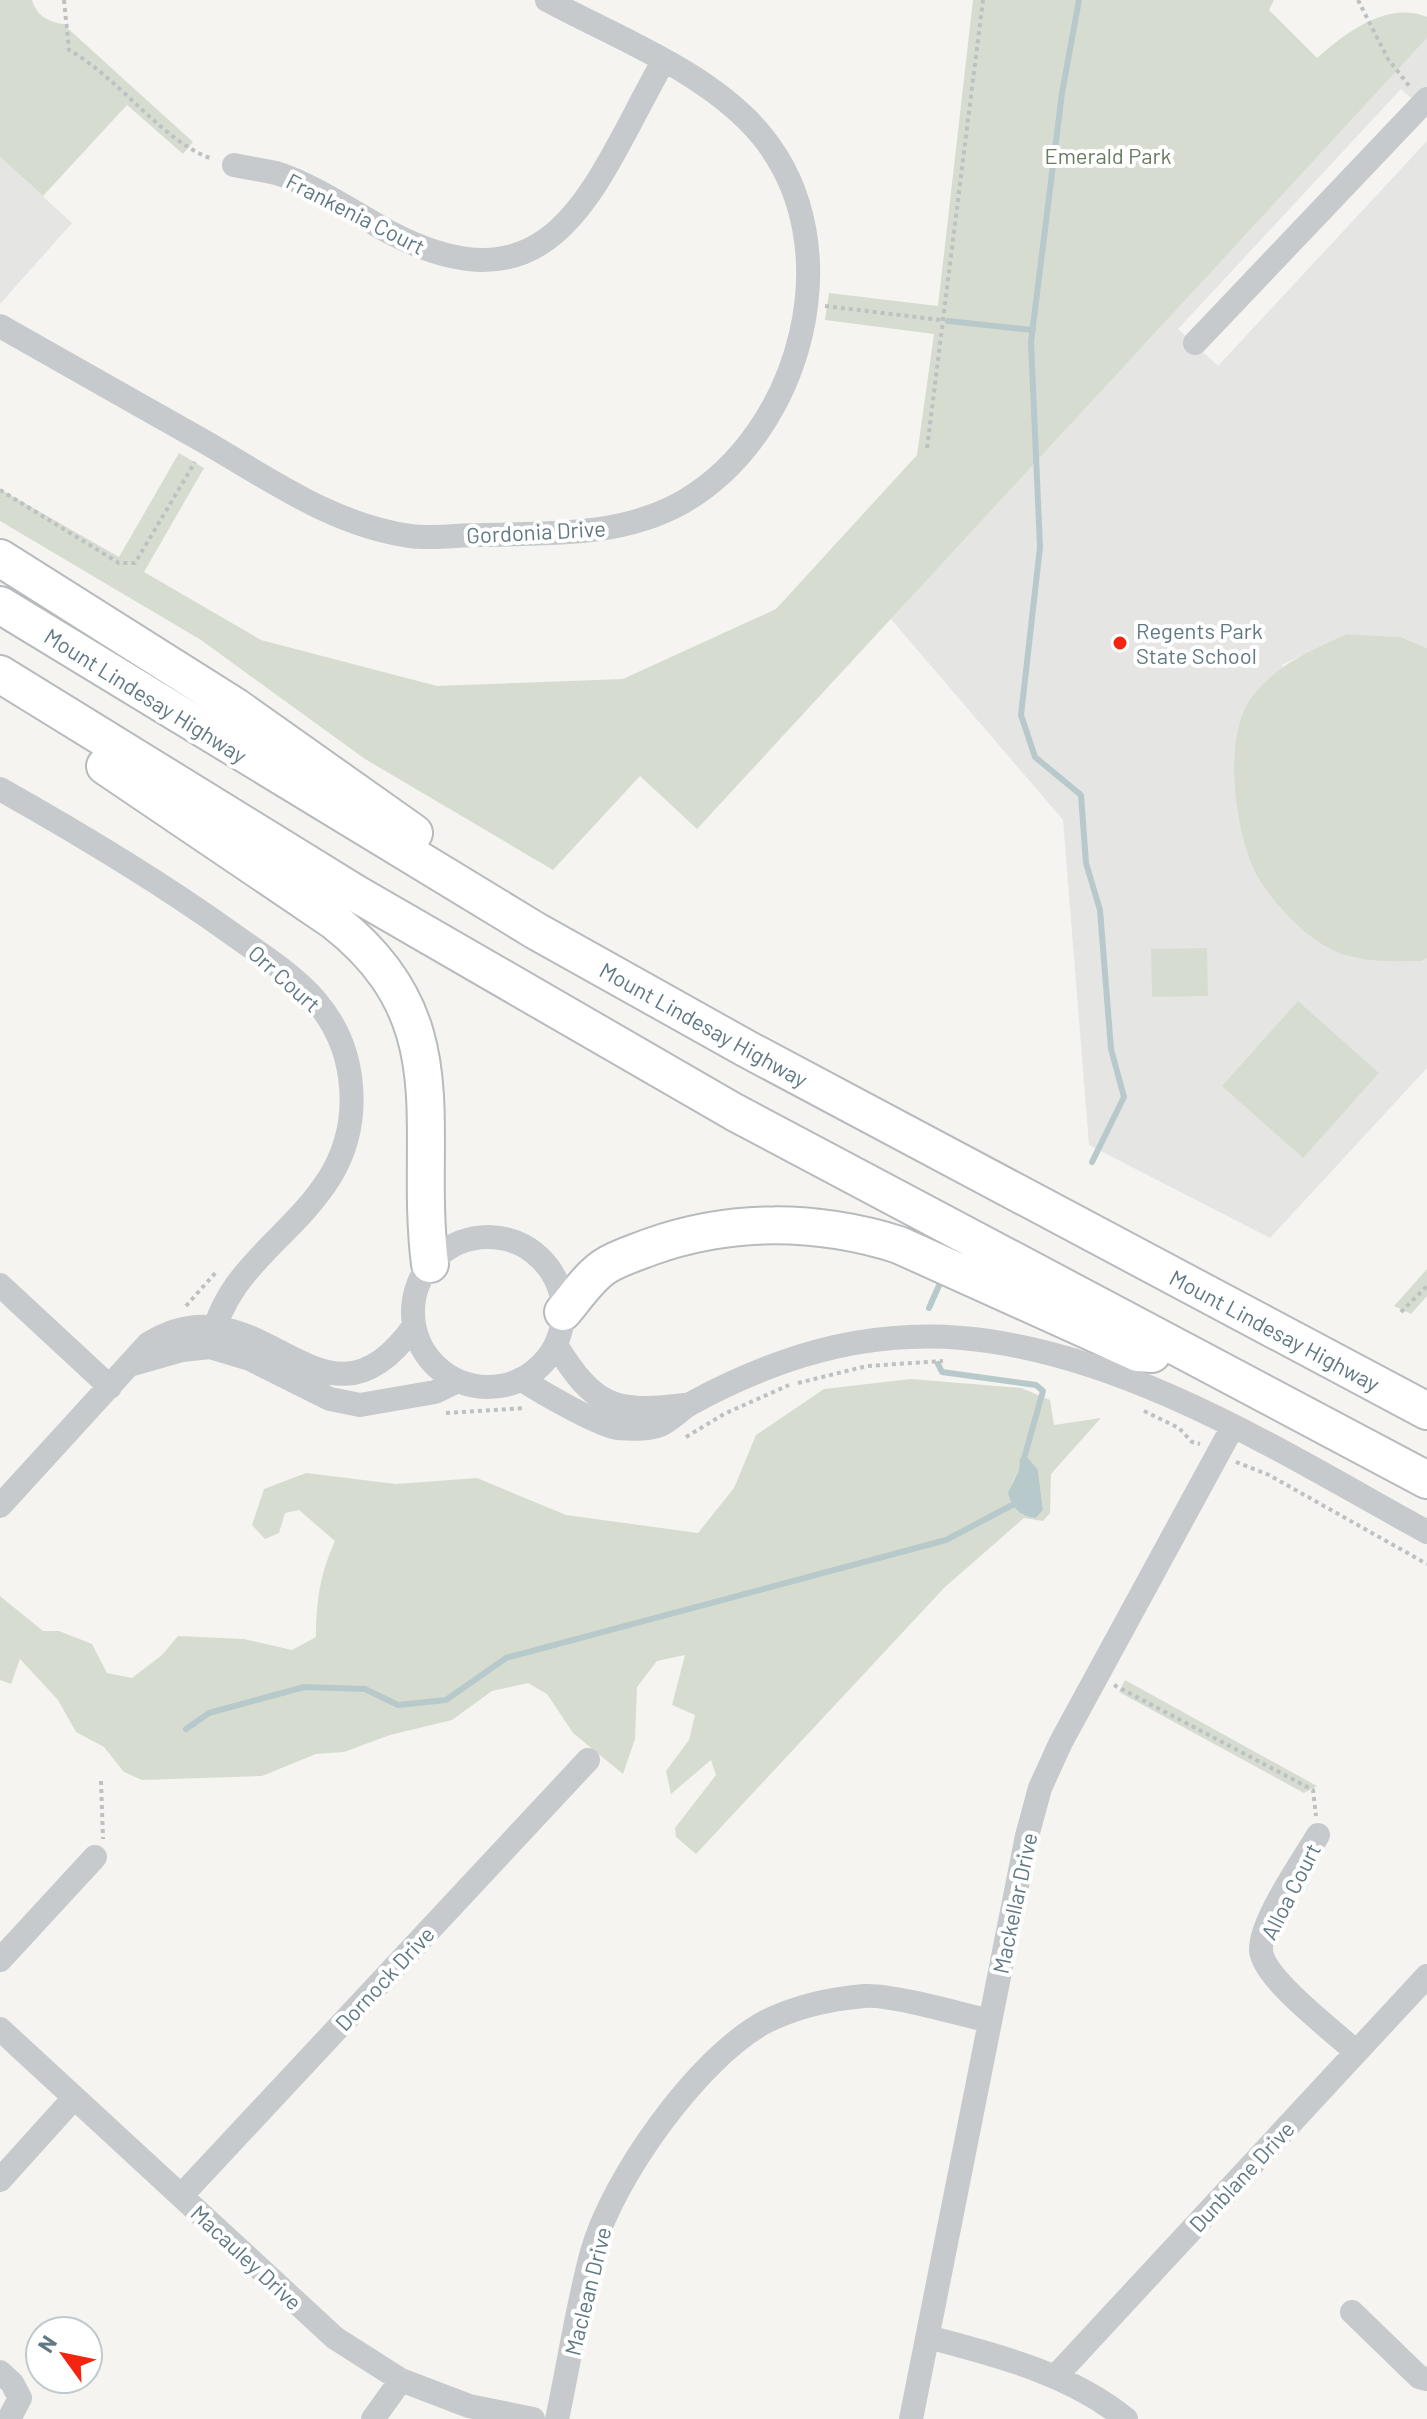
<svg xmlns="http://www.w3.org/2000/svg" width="1427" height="2419" font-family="Barlow,sans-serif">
  <rect width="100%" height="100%" fill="#f5f4f0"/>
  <path fill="#e5e6e3" d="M 1427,38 L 1427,112 L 1401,89 L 1178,329 L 1218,366 L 1427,141 L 1427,648 L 1401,637 L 1347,634 L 1282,665 L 1422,961 L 1427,958 L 1427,1068 L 1270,1238 L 1089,1145 L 1063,820 L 890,618 Z
    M 0,157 L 72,223 L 0,304 Z"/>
  <path fill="#d6ddd0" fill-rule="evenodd" d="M 0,0 L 32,0 C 36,15 48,22 63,24 L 193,142 L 183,154 L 127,105 L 43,196 L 0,157 Z
    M 973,0 L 1274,0 L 1269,10 L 1317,58 C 1344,34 1387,0 1427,17 L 1427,38 L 697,829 L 640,776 L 553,870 L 365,759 L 201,640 L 0,521 L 0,489 L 119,557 L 179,453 L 204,468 L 144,572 L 261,640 L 437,686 L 623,679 L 776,609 L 917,455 L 934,334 L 825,320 L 829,293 L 938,306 Z
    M 1347,634 L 1401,637 L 1427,648 L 1427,958 L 1422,961 C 1388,961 1353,964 1322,944 C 1299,930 1273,902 1259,879 C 1235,838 1221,737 1252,697 C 1277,664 1310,651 1347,634 Z
    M 1207,948 L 1208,996 L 1152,997 L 1151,949 Z
    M 1298,1001 L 1379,1073 L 1303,1158 L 1222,1086 Z
    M 1427,1269 L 1427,1296 L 1411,1314 L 1394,1306 Z
    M 911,1379 L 1021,1388 L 1050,1400 L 1054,1425 L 1101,1418 L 1051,1474 L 1050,1513 L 1043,1521 L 1024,1518 L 945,1587 L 696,1854 L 676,1837 L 675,1828 L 716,1775 L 711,1760 L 671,1794 L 666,1771 L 689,1740 L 695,1715 L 672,1705 L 685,1655 L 657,1661 L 637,1687 L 635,1739 L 623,1774 L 573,1733 L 547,1694 L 528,1683 L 492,1691 L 452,1720 L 390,1735 L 344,1752 L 316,1754 L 262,1776 L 142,1780 L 124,1772 L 104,1747 L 76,1732 L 58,1700 L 20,1659 L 11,1684 L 0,1680 L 0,1596 L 43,1631 L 59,1631 L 92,1644 L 107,1673 L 132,1678 L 162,1655 L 178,1636 L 244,1639 L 292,1650 L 316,1637 C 316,1602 320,1574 335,1541 L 299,1510 L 285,1513 L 279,1533 L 265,1539 L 252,1525 L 264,1489 L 306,1473 L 396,1484 L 477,1478 L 566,1515 L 698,1533 L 734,1488 L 756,1435 L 824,1389 ZM 1019,1470 L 1038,1470 L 1043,1510 L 1036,1518 L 1012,1483 Z
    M 1125,1680 L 1317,1786 L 1304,1793 L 1119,1692 Z"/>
  <path fill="#b8c9cb" d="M 1027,1457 L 1038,1470 L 1043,1510 L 1036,1518 C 1020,1516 1012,1508 1008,1493 L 1019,1470 L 1020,1459 Z"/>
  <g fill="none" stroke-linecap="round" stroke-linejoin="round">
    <path stroke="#b8c9cb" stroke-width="6" d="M 1079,0 L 1062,93 L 1031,342 L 1040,547 L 1021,715 L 1035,757 L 1081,795 L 1086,863 L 1100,910 L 1111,1049 L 1124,1097 L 1092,1162
      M 948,321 L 1033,330
      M 929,1308 L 941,1281
      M 938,1364 L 942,1372 L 1036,1385 L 1043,1391 L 1023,1462
      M 186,1729 L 209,1713 L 304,1687 L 365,1689 L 398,1705 L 446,1700 L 506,1658 L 946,1540 L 1016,1503"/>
    <g stroke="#b7bbbd" stroke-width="40">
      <path id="highway" d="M 0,558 L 236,707 L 414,833
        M 0,605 L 536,931 L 747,1049 L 1427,1411
        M 0,674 L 355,893 L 734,1112 L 1427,1480
        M 105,766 L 334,921 C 462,1021 413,1128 430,1264
        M 563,1312 C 576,1297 588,1278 604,1267 C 617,1258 635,1253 650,1247 C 731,1218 817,1219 899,1245 L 1138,1353 L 1152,1354"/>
    </g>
    <path stroke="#bec1c2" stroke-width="4" stroke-dasharray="4 4" stroke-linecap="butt" d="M 64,0 L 69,50 C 121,79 163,143 213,159
      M 1358,0 L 1388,59 L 1410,87
      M 825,306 L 941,320
      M 927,448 L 983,0
      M 0,490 L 119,563 L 135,563 L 195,462
      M 186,1306 L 217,1271
      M 1401,1312 L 1427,1286
      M 798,1383 L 867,1366 L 943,1361
      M 1144,1411 L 1179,1428 L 1192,1442 L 1200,1444
      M 446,1413 L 525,1408
      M 686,1437 L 724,1414 L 789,1385
      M 1236,1462 L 1269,1475 L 1427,1564
      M 1114,1685 L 1313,1790 L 1316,1816
      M 101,1781 L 103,1839"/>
    <path stroke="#c6cacc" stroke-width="24" d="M 234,165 C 248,168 262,170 276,173 C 308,182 358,215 389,232 C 557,320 594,183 663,62
      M 0,326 C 68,365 137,403 205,442 C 271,480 333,525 410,536 C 433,539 458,535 481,535 C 550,533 621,537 683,502 C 802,433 852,246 762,136 C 711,73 617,38 547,0
      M 1195,343 L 1427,99
      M 0,789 C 80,834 157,880 231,933 C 260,954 293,974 316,1001 C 358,1050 363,1123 330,1177 C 290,1241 225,1267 210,1347
      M413 1312a75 75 0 1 1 150 0a75 75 0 1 1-150 0Z
      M 0,1285 L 110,1387
      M 556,1345 C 594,1406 613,1414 685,1405
      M 133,1364 L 182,1350 L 210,1347 L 250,1359 L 330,1399 L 360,1405 L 435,1392 L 458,1381
      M 521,1379 C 539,1391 599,1426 618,1428 C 630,1429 649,1430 660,1425 C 671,1420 680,1410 690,1404 C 719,1388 752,1373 783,1362 C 840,1342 902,1333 962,1338 C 1126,1352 1285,1454 1427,1532
      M 0,1506 L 148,1344 C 262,1272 322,1456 414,1326
      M 1318,1835 C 1303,1861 1260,1921 1261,1950 C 1262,1978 1335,2032 1356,2052
      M 0,1960 L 95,1857
      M 0,2029 L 335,2338 L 401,2380 L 469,2406 L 533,2419
      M 0,2180 L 74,2098
      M 181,2196 L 588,1760
      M 1352,2312 L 1419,2377 L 1427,2379
      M 928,2337 C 996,2355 1069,2373 1126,2419
      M 0,2372 L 12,2383 L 20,2398 L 9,2419
      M 1055,2377 L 1427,1976
      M 373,2419 L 401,2380
      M 557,2419 C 569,2364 577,2307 592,2252 C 612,2179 698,2058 765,2022 C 797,2006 829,1999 864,1996 C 891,1994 960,2014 990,2021
      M 911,2419 L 1027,1836 L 1040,1788 L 1061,1742 L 1232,1428"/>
    <use href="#highway" stroke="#fff" stroke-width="36"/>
  </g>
  <circle fill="#f42410" stroke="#fff" stroke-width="3" cx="1120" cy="643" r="8"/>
  <g text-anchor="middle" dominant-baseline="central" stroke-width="8" stroke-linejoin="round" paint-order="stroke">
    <g font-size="22" fill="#697b60" stroke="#fff">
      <text x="1108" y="155">Emerald Park</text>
    </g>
    <g font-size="22" fill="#607984" stroke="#fff">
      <text transform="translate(356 213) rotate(27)">Frankenia Court</text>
      <text transform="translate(536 531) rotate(-3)">Gordonia Drive</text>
      <text transform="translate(146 695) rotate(32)">Mount Lindesay Highway</text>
      <text transform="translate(285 978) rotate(42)">Orr Court</text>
      <text transform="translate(704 1024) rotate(29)">Mount Lindesay Highway</text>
      <text transform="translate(1275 1330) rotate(28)">Mount Lindesay Highway</text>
      <text transform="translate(1290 1891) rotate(-63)">Alloa Court</text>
      <text transform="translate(1014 1903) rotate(-78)">Mackellar Drive</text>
      <text transform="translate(384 1978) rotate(-47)">Dornock Drive</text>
      <text transform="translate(1241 2176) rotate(-47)">Dunblane Drive</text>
      <text transform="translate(247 2257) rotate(43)">Macauley Drive</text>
      <text transform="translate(587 2291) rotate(-76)">Maclean Drive</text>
    </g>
    <g font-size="22" fill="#607984" stroke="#fff" text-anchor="start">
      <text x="1136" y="630">Regents Park<tspan x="1136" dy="25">State School</tspan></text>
    </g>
  </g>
  <g transform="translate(64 2355) rotate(303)"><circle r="38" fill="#ffffff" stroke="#bfc9ce" stroke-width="2"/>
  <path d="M0-6L14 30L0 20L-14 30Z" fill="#f42410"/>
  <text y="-12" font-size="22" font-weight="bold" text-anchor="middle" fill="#607984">N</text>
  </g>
</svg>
